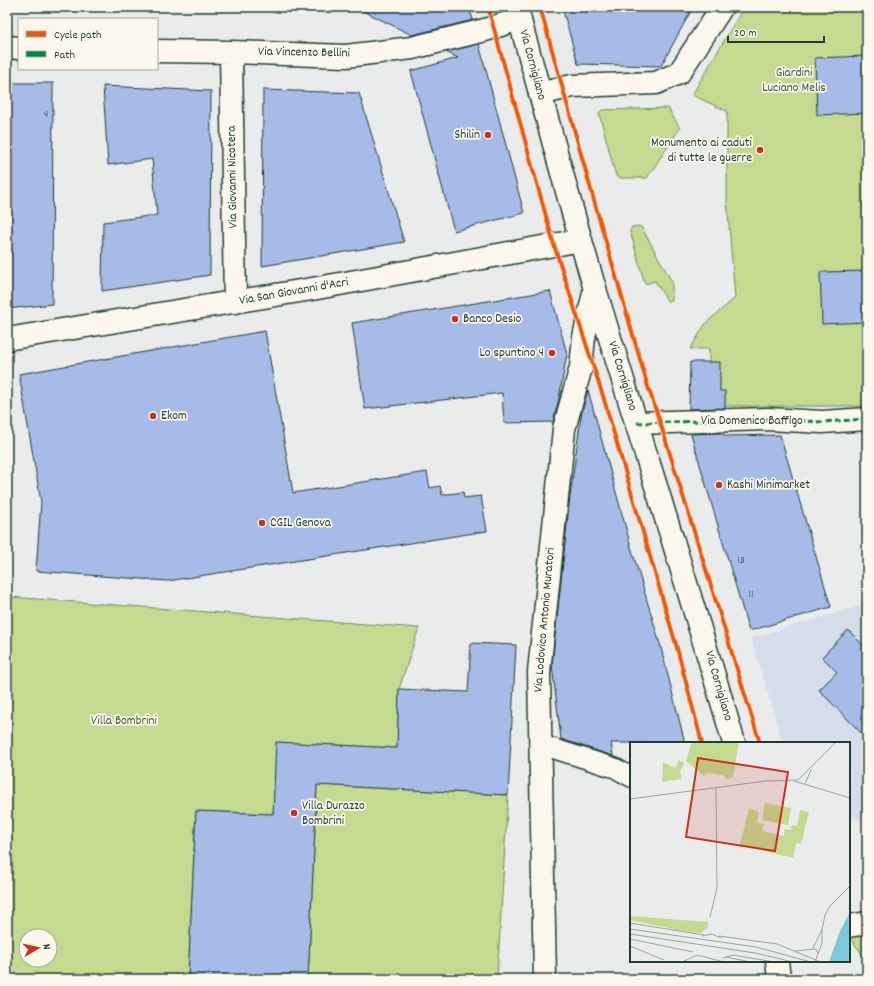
<svg xmlns="http://www.w3.org/2000/svg" width="874" height="986" font-family="Dekko,sans-serif">
  <rect width="100%" height="100%" fill="#eaebeb"/>
  <filter id="ink" filterUnits="userSpaceOnUse"><feTurbulence type="fractalNoise" baseFrequency=".025" numOctaves="2"/><feDisplacementMap in="SourceGraphic" scale="8" xChannelSelector="R" yChannelSelector="G"/><feConvolveMatrix kernelMatrix="1 2 1 2 8 2 1 2 1" color-interpolation-filters="sRGB"/></filter>
  <g filter="url(#ink)">
    <path fill="#d6ddea" d="M 867,604 L 867,816 L 849,821 L 849,743 L 783,743 L 751,638 Z"/>
    <path fill="#c3da90" stroke="#718c62" fill-rule="evenodd" d="M 744,7 L 867,7 L 867,406 L 725,406 L 709,362 L 709,349 L 690,349 L 706,323 L 735,298 L 727,201 L 727,111 L 692,95 Z
      M 668,108 L 680,128 L 647,178 L 620,178 L 616,176 L 599,113 L 602,110 Z
      M 639,226 L 642,228 L 672,282 L 672,301 L 668,302 L 655,281 L 645,284 L 630,231 L 632,227 Z
      M 10,597 L 419,628 L 399,689 L 397,748 L 277,742 L 273,814 L 196,811 L 188,979 L 7,979 L 7,625 ZM 26,936 L 50,936 L 50,960 L 26,960 Z
      M 317,785 L 508,795 L 497,979 L 308,979 Z
      M 867,934 L 867,960 L 849,937 Z"/>
    <path fill="#a7bbe9" stroke="#1f3d34" d="M 355,7 L 469,7 L 473,20 L 412,35 Z
      M 562,7 L 693,7 L 661,66 L 578,64 Z
      M 479,44 L 524,213 L 454,231 L 411,71 L 458,58 L 446,52 Z
      M 867,56 L 867,113 L 817,115 L 815,58 Z
      M 7,83 L 53,83 L 52,304 L 7,309 Z
      M 103,86 L 211,91 L 210,275 L 102,291 L 103,222 L 157,215 L 152,159 L 108,165 Z
      M 263,90 L 359,93 L 404,242 L 262,266 Z
      M 867,271 L 867,322 L 822,324 L 820,272 Z
      M 550,291 L 567,354 L 559,398 L 553,422 L 504,423 L 502,393 L 365,409 L 352,323 Z
      M 265,331 L 293,493 L 427,472 L 430,488 L 440,486 L 442,495 L 463,492 L 464,498 L 481,496 L 487,531 L 167,581 L 36,571 L 41,502 L 19,374 Z
      M 690,362 L 720,362 L 720,391 L 725,391 L 725,408 L 689,409 Z
      M 588,390 L 631,547 L 660,644 L 685,743 L 611,743 L 613,756 L 561,739 L 552,665 L 570,497 L 581,416 Z
      M 724,433 L 724,436 L 780,435 L 831,607 L 749,631 L 691,434 Z
      M 848,630 L 867,649 L 867,739 L 819,690 L 837,672 L 822,657 Z
      M 471,643 L 516,645 L 508,795 L 317,785 L 308,979 L 188,979 L 196,811 L 273,814 L 276,742 L 397,748 L 399,689 L 468,692 Z"/>
    <g fill="none" stroke-linecap="round" stroke-linejoin="round">
      <g stroke="#1f3d34" stroke-width="22">
        <path id="service" d="M 539,744 L 615,768 L 631,777"/>
      </g>
      <g stroke="#1f3d34" stroke-width="25">
        <path id="pedestrian" d="M 637,423 L 768,419 L 822,422 L 867,419"/>
      </g>
      <g stroke="#1f3d34" stroke-width="25">
        <path id="minor" d="M 7,47 L 19,48
          M 157,51 L 231,52 L 346,56 L 412,48 L 485,30 L 520,19
          M 231,52 L 235,302
          M 545,979 L 539,672 L 564,429 L 581,367 L 584,337 L 595,288"/>
      </g>
      <g stroke="#1f3d34" stroke-width="25">
        <path id="tertiary" d="M 540,94 L 572,86 L 656,83 L 679,73 L 722,7
          M 849,926 L 867,923"/>
      </g>
      <g stroke="#1f3d34" stroke-width="25">
        <path id="secondary" d="M 516,7 C 543,101 567,196 595,289 C 641,441 690,591 734,743
          M 7,339 L 312,289 L 581,240
          M 777,961 L 779,979"/>
      </g>
      <use href="#service" stroke="#fbf7ec" stroke-width="19"/>
      <use href="#pedestrian" stroke="#fbf7ec" stroke-width="22"/>
      <use href="#minor" stroke="#fbf7ec" stroke-width="22"/>
      <use href="#tertiary" stroke="#fbf7ec" stroke-width="22"/>
      <use href="#secondary" stroke="#fbf7ec" stroke-width="22"/>
      <path stroke="#00873e" stroke-width="3" stroke-dasharray="6 3" stroke-linecap="butt" d="M 637,423 L 768,419 L 822,422 L 867,419"/>
      <g stroke="#fbf7ec" stroke-width="6">
        <path id="cycleway" d="M 488,7 L 554,245 L 603,396 L 677,648 L 702,743
          M 540,7 L 595,204 L 648,387 L 660,422 L 760,743"/>
      </g>
      <use href="#cycleway" stroke="#e8590c" stroke-width="4"/>
    </g>
  </g>
  <g fill="#c8321e" stroke="#fbf7ec" stroke-width="1.5">
    <circle cx="488" cy="135" r="4"/>
    <circle cx="760" cy="150" r="4"/>
    <circle cx="455" cy="319" r="4"/>
    <circle cx="552" cy="353" r="4"/>
    <circle cx="153" cy="416" r="4"/>
    <circle cx="719" cy="485" r="4"/>
    <circle cx="262" cy="523" r="4"/>
    <circle cx="294" cy="813" r="4"/>
  </g>
  <g text-anchor="middle" dominant-baseline="central" stroke-width="3.5" stroke-linejoin="round" paint-order="stroke">
    <g font-size="11" fill="#415c61">
      <text x="46" y="115">4</text>
      <text x="741" y="561">13</text>
      <text x="751" y="595">11</text>
    </g>
    <g font-size="13" fill="#1f3d34" stroke="#fbf7ec">
      <text transform="translate(304 53) rotate(1)">Via Vincenzo Bellini</text>
      <text transform="translate(532 65) rotate(75)">Via Cornigliano</text>
      <text transform="translate(233 177) rotate(-91)">Via Giovanni Nicotera</text>
      <text transform="translate(294 292) rotate(-10)">Via San Giovanni d'Acri</text>
      <text transform="translate(622 376) rotate(73)">Via Cornigliano</text>
      <text x="752" y="421">Via Domenico Baffigo</text>
      <text transform="translate(545 620) rotate(-85)">Via Lodovico Antonio Muratori</text>
      <text transform="translate(718 686) rotate(74)">Via Cornigliano</text>
    </g>
    <g font-size="13" fill="#405c46" stroke="#fbf7ec">
      <text x="794" y="73">Giardini<tspan x="794" dy="15">Luciano Melis</tspan></text>
      <text x="124" y="721">Villa Bombrini</text>
    </g>
    <g font-size="13" fill="#1f3d34" stroke="#fbf7ec" text-anchor="start">
      <text x="480" y="135" text-anchor="end">Shilin</text>
      <text x="752" y="143" text-anchor="end">Monumento ai caduti<tspan x="752" dy="15">di tutte le guerre</tspan></text>
      <text x="463" y="319">Banco Desio</text>
      <text x="544" y="353" text-anchor="end">Lo spuntino 4</text>
      <text x="161" y="416">Ekom</text>
      <text x="727" y="485">Kashi Minimarket</text>
      <text x="270" y="523">CGIL Genova</text>
      <text x="302" y="806">Villa Durazzo<tspan x="302" dy="15">Bombrini</tspan></text>
    </g>
  </g>
  <g transform="translate(630 742)">
    <rect width="220" height="220" fill="#eaebeb"/>
    <path d="M 62,0 L 109,0 L 103,35 L 97,38 L 93,33 L 77,31 L 74,34 L 56,19 ZM 49,18 L 54,21 L 50,30 L 52,37 L 32,40 L 33,20 L 45,26 ZM 135,61 L 161,66 L 158,83 L 132,78 ZM 119,66 L 129,70 L 127,81 L 134,82 L 132,89 L 154,94 L 155,87 L 161,88 L 162,83 L 167,84 L 170,68 L 179,70 L 171,102 L 166,101 L 163,116 L 110,103 ZM 0,174 L 78,180 L 78,185 L 71,191 L 53,189 L 0,178 Z" fill="#c3da90"/>
    <path d="M 220,170 L 220,220 L 199,220 L 210,189 Z" fill="#7ac8d8"/>
    <path fill="none" stroke="#99a5a2" stroke-width="1" d="M 168,38 L 206,0M 164,39 L 220,56M 175,42 L 181,28M 0,57 L 136,39 L 168,38M 80,175 L 87,146 L 86,46M 0,181 L 74,193M 0,187 L 126,205 L 181,220M 192,188 L 195,173 L 200,164 L 220,144M 0,192 L 125,211 L 163,220M 72,194 L 82,192 L 91,196M 89,194 L 147,202 L 191,220M 0,197 L 63,210M 0,204 L 34,218M 183,206 L 192,188 L 192,201 L 188,212M 165,209 L 186,207 L 188,211 L 185,220M 96,215 L 121,220M 93,216 L 103,213 L 144,220M 52,220 L 67,213 L 94,220"/>
    <path fill="#c8321e" fill-opacity="0.15" stroke="#c8321e" stroke-width="2" d="M 68,16 L 158,30 L 145,109 L 56,95 Z"/>
    <rect width="220" height="220" fill="none" stroke="#1f3d34" stroke-width="2"/>
  </g>
  <rect width="874" height="986" fill="none" stroke="#fbf7ec" stroke-width="24"/>
  <rect x="12" y="12" width="850" height="962" fill="none" stroke="#1f3d34" stroke-width="1.5" filter="url(#ink)"/>
  <rect x="18" y="18" width="140" height="52" fill="#fbf7ec" stroke="#a3ada2"/>
  <rect x="26" y="31" width="20" height="6" fill="#e8590c" stroke="#a3ada2"/>
  <text x="54" y="38" font-size="12" fill="#1f3d34">Cycle path</text>
  <rect x="26" y="51" width="20" height="6" fill="#00873e" stroke="#a3ada2"/>
  <text x="54" y="58" font-size="12" fill="#1f3d34">Path</text>
  <g transform="translate(38 948) rotate(81)"><circle r="19" fill="#fbf7ec" stroke="#a3ada2"/>
  <path d="M0-3L7 15L0 10L-7 15Z" fill="#c8321e"/>
  <text y="-6" font-size="11" font-weight="bold" text-anchor="middle" fill="#1f3d34">N</text>
  </g>
  <path d="M728 36v6h96v-6" fill="none" stroke="#1f3d34" stroke-width="2"/>
  <text x="734" y="36" font-size="12" fill="#1f3d34" stroke="#fbf7ec" stroke-width="3" paint-order="stroke">20 m</text>
</svg>
